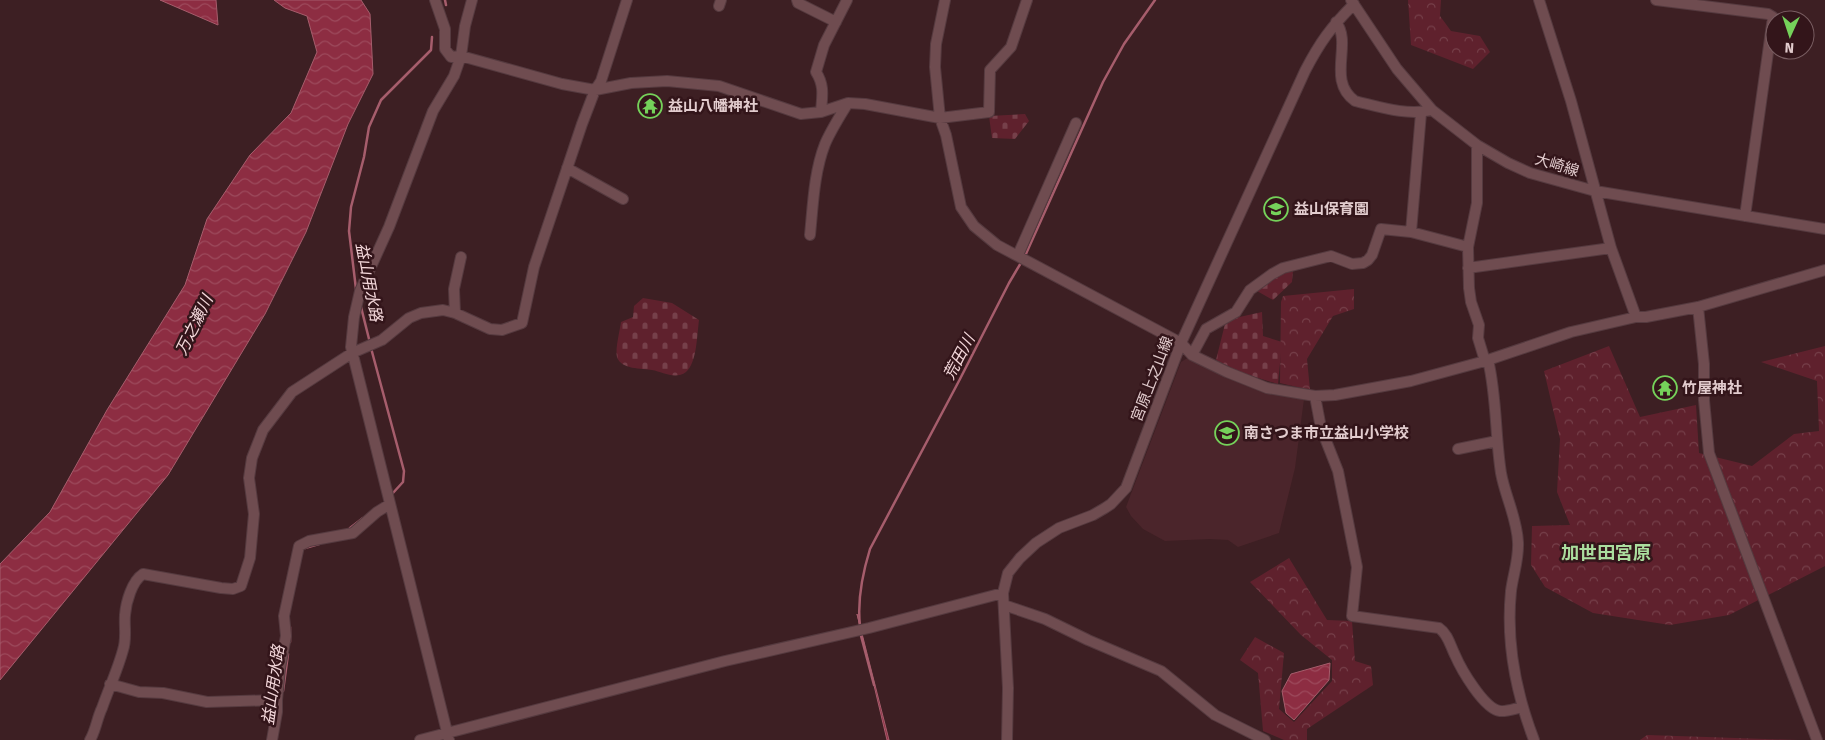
<svg xmlns="http://www.w3.org/2000/svg" width="1825" height="740" font-family="'Fira Sans','Noto Sans JP',sans-serif">
  <defs>
    <pattern id="forest-crowns" width="20" height="18" patternUnits="userSpaceOnUse" patternTransform="scale(1.25)"><rect width="20" height="18" fill="#5f212d"/><path d="M2 6a3 3 0 1 1 6 0M12 15a3 3 0 1 1 6 0" fill="none" stroke="#76404a"/></pattern>
    <pattern id="cemetery-stones" width="16" height="16" patternUnits="userSpaceOnUse" patternTransform="scale(1.25)"><rect width="16" height="16" fill="#5f212d"/><path d="M2 7V4a2 2 0 0 1 4 0v3zM10 15v-3a2 2 0 0 1 4 0v3z" fill="#76404a"/></pattern>
    <pattern id="water-waves" width="16" height="10" patternUnits="userSpaceOnUse" patternTransform="scale(1.25)"><rect width="16" height="10" fill="#8d2d42"/><path d="M0 5q4-4 8 0t8 0" fill="none" stroke="#9d4a5c"/></pattern>
  </defs>
  <rect width="100%" height="100%" fill="#3d1f23"/>
  <path fill="#4b252b" d="M 1189,357 L 1304,399 L 1295,468 L 1279,533 L 1238,547 L 1228,540 L 1210,539 L 1165,541 L 1143,529 L 1131,516 L 1126,507 L 1181,362 Z"/>
  <path fill="url(#forest-crowns)" d="M 1408,0 L 1441,0 L 1440,16 L 1451,31 L 1480,36 L 1490,52 L 1473,69 L 1411,45 Z
    M 1354,289 L 1354,309 L 1333,316 L 1307,359 L 1310,390 L 1280,383 L 1281,302 L 1283,296 Z
    M 1609,346 L 1640,417 L 1696,405 L 1699,453 L 1752,466 L 1794,434 L 1819,431 L 1817,381 L 1761,362 L 1825,346 L 1825,566 L 1729,615 L 1670,625 L 1593,613 L 1545,587 L 1531,565 L 1532,526 L 1570,525 L 1557,492 L 1560,439 L 1544,371 Z
    M 1289,558 L 1327,620 L 1352,621 L 1355,661 L 1371,666 L 1373,685 L 1307,729 L 1307,740 L 1284,740 L 1263,731 L 1258,673 L 1240,660 L 1255,637 L 1284,653 L 1279,709 L 1294,722 L 1332,681 L 1332,660 L 1301,635 L 1250,582 Z
    M 1647,735 L 1798,740 L 1640,740 Z"/>
  <path fill="url(#cemetery-stones)" d="M 1025,114 L 1029,121 L 1015,139 L 992,138 L 989,116 Z
    M 1293,270 L 1292,282 L 1273,300 L 1257,291 L 1283,272 Z
    M 643,298 L 672,303 L 699,320 C 697,334 697,363 686,372 C 675,380 663,372 652,370 C 642,368 621,370 617,357 C 615,349 620,330 621,322 L 633,317 L 634,306 Z
    M 1262,312 L 1263,336 L 1282,342 L 1278,384 L 1242,373 L 1216,360 L 1226,320 Z"/>
  <path fill="url(#water-waves)" stroke="#a65d6c" d="M 160,0 L 216,0 L 218,25 Z
    M 274,0 L 361,0 L 370,14 L 373,74 L 348,124 L 306,232 L 265,314 L 168,475 L 0,680 L 0,564 L 50,512 L 107,410 L 185,285 L 207,219 L 250,155 L 291,113 L 317,52 L 307,16 L 285,8 Z
    M 857,614 L 889,740 L 887,740 Z
    M 1330,663 L 1329,680 L 1294,720 L 1286,713 L 1282,691 L 1291,674 Z"/>
  <g fill="none" stroke-linecap="round" stroke-linejoin="round">
    <path stroke="#a65d6c" stroke-width="2.5" d="M 445,0 L 446,5
      M 1025,256 L 1103,82 L 1124,44 L 1155,0
      M 356,289 L 349,231 L 351,207 L 364,157 L 369,127 L 381,100 L 431,50 L 432,37
      M 361,307 L 370,343
      M 371,348 L 404,471 L 403,482 L 392,494
      M 350,528 L 363,518
      M 305,548 L 319,544
      M 860,626 C 857,600 862,575 870,549 L 960,379 L 1009,283 L 1022,261
      M 290,627 L 290,642
      M 860,632 L 874,685
      M 283,691 L 288,654"/>
    <g stroke="#553a3f" stroke-width="12">
      <path id="minor" d="M 435,0 L 445,29 L 445,49 L 451,57 L 461,56 L 562,84 L 595,90 L 631,83 L 667,81 L 719,86 L 801,114 L 821,112 L 848,103 L 865,104 L 940,118 L 989,112 L 990,70 L 1011,47 L 1027,0
        M 797,0 L 798,3 L 836,22
        M 945,0 L 936,44 L 935,67 L 940,118 L 946,135 L 961,207 L 974,226 L 997,245 L 1181,343 L 1192,355 L 1227,372 L 1267,388 L 1315,396 L 1335,395 L 1411,381 L 1485,361 L 1571,332 L 1636,317 L 1646,317 L 1698,307 L 1825,270
        M 1351,0 L 1397,69 L 1432,110 L 1477,145 L 1508,163 L 1530,173 L 1595,191 L 1825,229
        M 1539,0 L 1571,101 L 1611,248 L 1636,317
        M 1656,0 L 1768,14 L 1773,17 L 1745,216
        M 719,6 L 721,0
        M 1336,22 C 1353,44 1326,80 1355,101 C 1380,107 1407,116 1432,110
        M 821,112 C 822,97 825,86 816,72 L 824,45 L 847,0
        M 1477,145 L 1477,203 L 1468,247 L 1469,288 L 1471,302 L 1479,325 L 1478,338 L 1485,361
        M 567,168 L 623,199
        M 1411,232 L 1421,113
        M 810,235 C 813,205 814,172 825,144 C 831,130 840,116 848,103
        M 1018,255 L 1076,123
        M 1468,268 L 1611,248
        M 1698,307 L 1704,364 L 1704,400 L 1709,453 L 1817,740
        M 455,313 L 454,289 L 461,257
        M 1192,355 L 1206,329 L 1236,312 L 1250,290 L 1272,274 L 1283,268 L 1331,256 L 1352,264 L 1363,263 L 1368,260 L 1372,255 L 1381,229 L 1411,232 L 1468,247
        M 1488,360 C 1497,397 1495,435 1501,473 C 1505,496 1517,518 1518,542 C 1519,559 1513,575 1511,591 C 1506,641 1516,693 1534,740
        M 1315,396 L 1321,428 L 1338,471 L 1357,567 L 1352,616 L 1439,628 C 1448,634 1450,645 1455,655 C 1461,669 1484,709 1500,711 C 1507,712 1516,708 1523,707
        M 1458,449 L 1497,441
        M 1004,605 L 1045,619 L 1088,640 L 1161,671 L 1215,715 L 1265,740
        M 110,684 L 139,692 L 163,693 L 207,702 L 277,700 L 280,668 L 286,636 L 284,616 L 299,546 L 309,541 L 353,533 L 377,512 L 390,504
        M 90,740 C 96,730 97,718 102,708 C 109,688 118,669 123,650 C 127,638 124,627 125,615 C 126,602 132,581 143,574 L 221,588 L 233,589 L 241,586 L 250,558 L 254,514 L 249,478 L 252,458 L 263,430 L 292,392 L 352,353 L 382,340 L 409,318 L 421,313 L 443,310 L 455,313 L 490,329 L 502,330 L 522,323 L 534,267 L 582,124 L 595,90 L 601,81 L 627,0
        M 272,740 L 277,712 L 277,700
        M 420,740 L 725,661 L 869,628 L 1003,593
        M 449,740 L 351,347 L 354,317 L 360,291 L 389,227 L 433,111 L 454,76 L 461,56 L 465,26 L 472,0
        M 1007,740 L 1008,688 L 1003,593 L 1008,573 L 1020,558 L 1036,543 L 1059,528 L 1093,515 L 1105,508 L 1111,504 L 1126,488 L 1181,343 L 1305,71 C 1320,42 1331,27 1354,4"/>
    </g>
    <use href="#minor" stroke="#6f4c50" stroke-width="10"/>
  </g>
  <defs>
    <g id="temple-ring" transform="scale(1.25)"><circle r="9.5" fill="#33151a" stroke="#75d25a" stroke-width="1.5"/><path d="M0-6L5-2H3V0L6.5 2.5H4V6H1.5V3h-3V6H-4V2.5H-6.5L-3 0V-2H-5Z" fill="#75d25a"/></g>
    <g id="school-ring" transform="scale(1.25)"><circle r="9.5" fill="#33151a" stroke="#75d25a" stroke-width="1.5"/><path d="M0-5L7-2L0 1L-7-2ZM-4 1L0 2.5L4 1V4Q0 6-4 4Z" fill="#75d25a"/></g>
  </defs>
  <g fill-rule="evenodd">
    <use href="#temple-ring" x="650" y="106"/>
    <use href="#school-ring" x="1276" y="209"/>
    <use href="#temple-ring" x="1665" y="388"/>
    <use href="#school-ring" x="1227" y="433"/>
  </g>
  <g text-anchor="middle" dominant-baseline="central" stroke-width="5" stroke-linejoin="round" paint-order="stroke">
    <g font-size="15" font-weight="bold" fill="#e2ccce" stroke="#33151a" text-anchor="start">
      <text x="668" y="106">益山八幡神社</text>
      <text x="1294" y="209">益山保育園</text>
      <text x="1682" y="388">竹屋神社</text>
      <text x="1244" y="433">南さつま市立益山小学校</text>
    </g>
    <g font-size="15" fill="#e2ccce" stroke="#33151a">
      <text transform="translate(1557 165) rotate(17)">大崎線</text>
      <text transform="translate(1152 379) rotate(-69)">宮原上之山線</text>
    </g>
    <g font-size="16" font-style="italic" fill="#f4d8db" stroke="#33151a">
      <text transform="translate(369 282) rotate(79)">益山用水路</text>
      <text transform="translate(194 325) rotate(-64)">万之瀬川</text>
      <text transform="translate(959 357) rotate(-62)">荒田川</text>
      <text transform="translate(273 685) rotate(-82)">益山用水路</text>
    </g>
    <g font-size="18" font-weight="bold" fill="#abdd9e" stroke="#33151a">
      <text x="1606" y="553">加世田宮原</text>
    </g>
  </g>
  <g transform="translate(1790 35) rotate(183)"><circle r="24" fill="#33151a" stroke="#795e62"/>
  <path d="M0-4L9 19L0 12L-9 19Z" fill="#75d25a"/>
  <text y="-8" font-size="14" font-weight="bold" text-anchor="middle" fill="#e2ccce">N</text>
  </g>
</svg>
